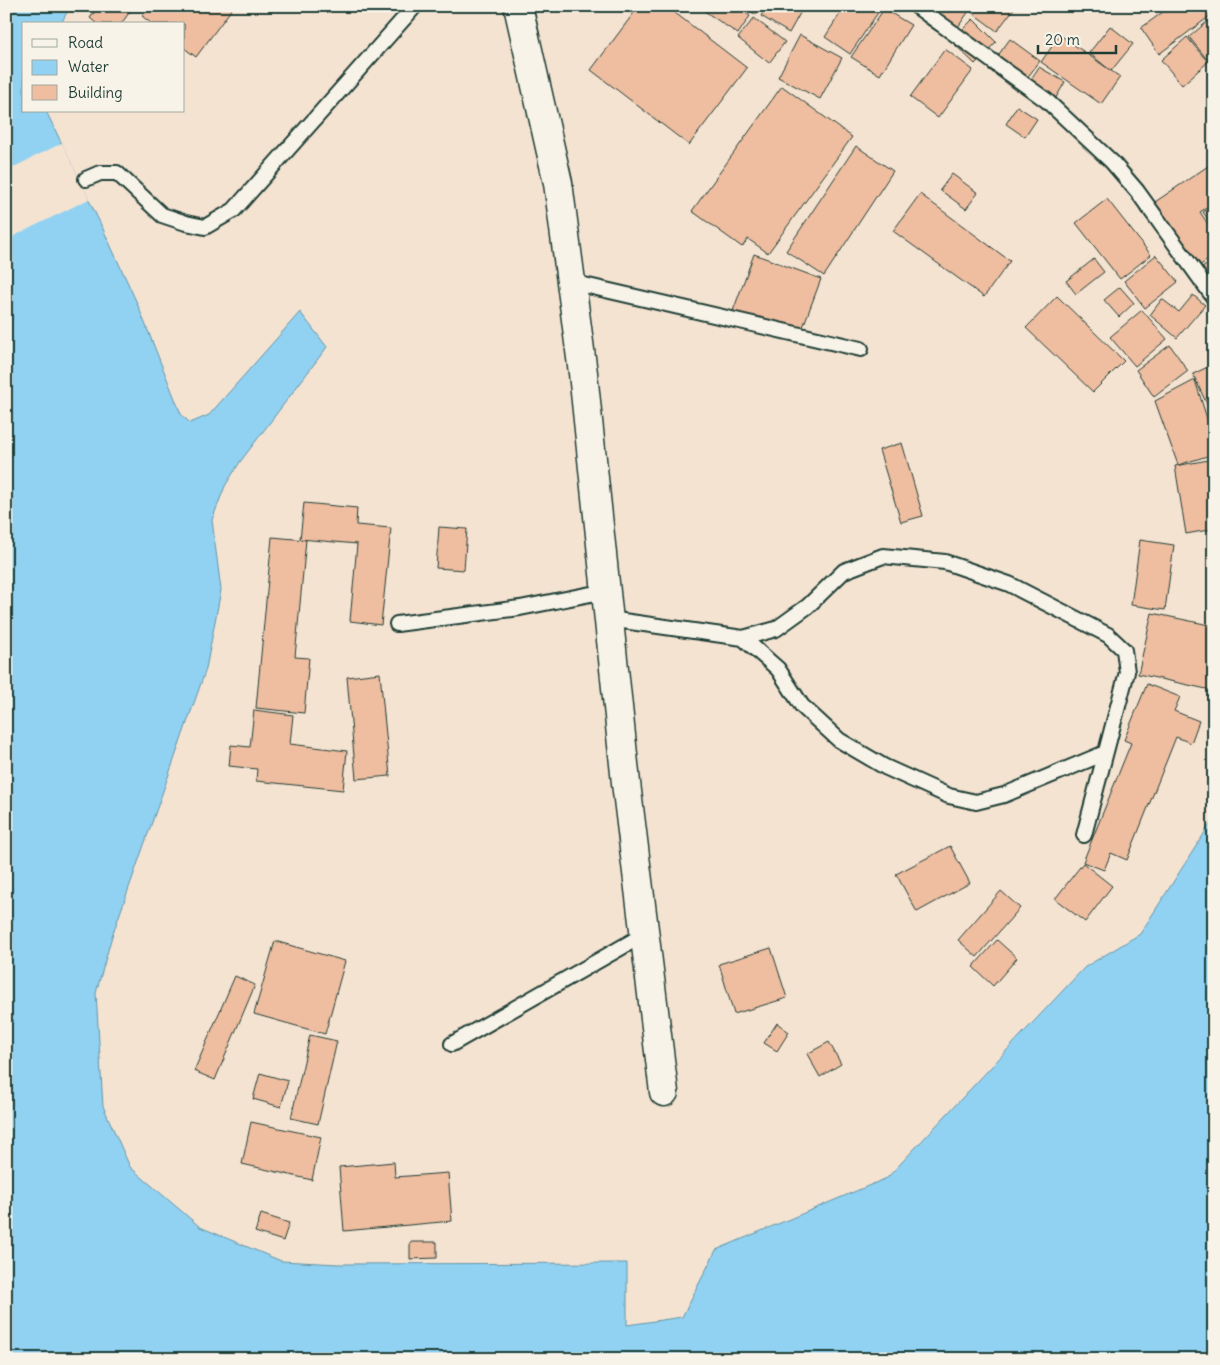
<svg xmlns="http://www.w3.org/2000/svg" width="1220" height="1365" font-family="Delius,sans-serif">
  <rect width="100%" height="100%" fill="#f5e3d2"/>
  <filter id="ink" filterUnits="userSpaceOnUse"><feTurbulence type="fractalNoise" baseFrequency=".02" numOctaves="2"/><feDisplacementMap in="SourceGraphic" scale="10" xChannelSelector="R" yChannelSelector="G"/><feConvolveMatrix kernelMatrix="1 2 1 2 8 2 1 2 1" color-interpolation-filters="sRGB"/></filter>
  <g filter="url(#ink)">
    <path fill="#91d1f2" stroke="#6396a6" d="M 6,6 L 70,6 L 61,24 L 24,24 L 24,111 L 46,111 L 103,229 L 137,303 L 181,414 L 190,423 L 209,415 L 300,312 L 327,347 L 240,462 L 225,486 L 212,520 L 221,590 L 206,669 L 112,936 L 96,993 L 103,1106 L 130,1167 L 200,1227 L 281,1261 L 339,1264 L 627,1263 L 627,1325 L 682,1317 L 716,1250 L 887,1178 L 1085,967 L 1140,934 L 1214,818 L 1214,1359 L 6,1359 Z"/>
    <path fill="#f5e3d2" d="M 62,143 L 89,199 L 6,240 L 6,171 Z"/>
    <path fill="#efbda0" stroke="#1f3d34" d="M 99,6 L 134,6 L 121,24 L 97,24 L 90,18 Z
      M 150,6 L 234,6 L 196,57 L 184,48 L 184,24 L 152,24 L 142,16 Z
      M 639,6 L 666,6 L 747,68 L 689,145 L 591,70 Z
      M 697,6 L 736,6 L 750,16 L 738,34 Z
      M 743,6 L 761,6 L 756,15 Z
      M 767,6 L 804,6 L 789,33 L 761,16 Z
      M 845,6 L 879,6 L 881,8 L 850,54 L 825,37 Z
      M 902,6 L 930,6 L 921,20 Z
      M 933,6 L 961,6 L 969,11 L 949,40 L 923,22 Z
      M 974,6 L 1016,6 L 997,31 L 970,11 Z
      M 1171,6 L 1214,6 L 1214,13 L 1159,54 L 1141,28 Z
      M 884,9 L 911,25 L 880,75 L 851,57 Z
      M 1214,16 L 1214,68 L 1189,37 Z
      M 754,18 L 785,42 L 769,63 L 738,38 Z
      M 973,19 L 996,42 L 975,64 L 951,41 Z
      M 1110,26 L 1133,44 L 1111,71 L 1089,53 Z
      M 800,35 L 842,58 L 820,99 L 778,77 Z
      M 1060,35 L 1120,77 L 1101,104 L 1041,62 Z
      M 1187,37 L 1208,62 L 1182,85 L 1161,60 Z
      M 1010,39 L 1040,61 L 1017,91 L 988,69 Z
      M 945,49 L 973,70 L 938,118 L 910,97 Z
      M 1039,67 L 1065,82 L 1050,108 L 1022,93 Z
      M 782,86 L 852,137 L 768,253 L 748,239 L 742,247 L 692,211 Z
      M 1017,106 L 1037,119 L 1025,137 L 1006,124 Z
      M 856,146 L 893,171 L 824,276 L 786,251 Z
      M 1214,162 L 1214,203 L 1200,212 L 1214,233 L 1214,256 L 1196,268 L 1152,204 Z
      M 952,174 L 978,193 L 966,209 L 940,190 Z
      M 920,194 L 1010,261 L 984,297 L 893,231 Z
      M 1107,199 L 1151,255 L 1120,279 L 1076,223 Z
      M 1214,205 L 1214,228 L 1203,212 Z
      M 754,254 L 821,279 L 800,335 L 733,311 Z
      M 1156,255 L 1178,282 L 1145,308 L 1124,281 Z
      M 1094,259 L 1104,272 L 1076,294 L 1066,281 Z
      M 1214,260 L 1214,292 L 1199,270 Z
      M 1120,287 L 1134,303 L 1119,317 L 1104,300 Z
      M 1193,295 L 1205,305 L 1177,338 L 1150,315 L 1162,299 L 1179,312 Z
      M 1057,296 L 1124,361 L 1093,392 L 1026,328 Z
      M 1142,310 L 1167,339 L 1135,366 L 1110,337 Z
      M 1170,345 L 1188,371 L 1154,397 L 1136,370 Z
      M 1214,364 L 1214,420 L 1193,374 Z
      M 1195,380 L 1214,441 L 1214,454 L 1178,465 L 1155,401 Z
      M 902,443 L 923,516 L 901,522 L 879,450 Z
      M 1214,459 L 1214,529 L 1186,534 L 1175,466 Z
      M 304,503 L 357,508 L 356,525 L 391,528 L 381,625 L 350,621 L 357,544 L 300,539 Z
      M 439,527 L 467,529 L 464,570 L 436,568 Z
      M 272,537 L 306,540 L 295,657 L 309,658 L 304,713 L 256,708 Z
      M 1140,540 L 1174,545 L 1165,610 L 1131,605 Z
      M 1152,613 L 1214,626 L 1214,678 L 1211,690 L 1138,674 Z
      M 380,673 L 390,776 L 356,779 L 347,677 Z
      M 1147,684 L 1180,697 L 1174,711 L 1199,721 L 1191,743 L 1176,737 L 1127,860 L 1111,853 L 1104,870 L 1083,862 L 1131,743 L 1124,740 Z
      M 254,710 L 293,715 L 290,744 L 347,751 L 343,790 L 256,781 L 257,769 L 229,766 L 231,745 L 250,747 Z
      M 950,846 L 970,883 L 917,912 L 896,874 Z
      M 1083,863 L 1112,886 L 1085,922 L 1055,899 Z
      M 1001,891 L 1020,908 L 977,957 L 958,940 Z
      M 997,940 L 1017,958 L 993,986 L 973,967 Z
      M 275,941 L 345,961 L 325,1034 L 254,1014 Z
      M 771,948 L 787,998 L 734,1014 L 719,964 Z
      M 235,976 L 255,985 L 215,1080 L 194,1071 Z
      M 777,1023 L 789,1032 L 777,1051 L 764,1043 Z
      M 310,1035 L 337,1041 L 318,1124 L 291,1118 Z
      M 829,1042 L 841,1064 L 820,1077 L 807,1054 Z
      M 260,1073 L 288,1081 L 281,1107 L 253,1099 Z
      M 251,1122 L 321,1137 L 312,1180 L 242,1164 Z
      M 394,1162 L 395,1177 L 448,1173 L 452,1221 L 344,1231 L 339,1167 Z
      M 261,1214 L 289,1223 L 283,1241 L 255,1232 Z
      M 410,1242 L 437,1242 L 437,1258 L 410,1259 Z"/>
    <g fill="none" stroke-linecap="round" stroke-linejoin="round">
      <g stroke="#1f3d34" stroke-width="18">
        <path id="service" d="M 916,6 L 1046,100 L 1112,162 L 1137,191 L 1214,298
          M 86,179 L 100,173 L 117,173 L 162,215 L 186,223 L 205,227 L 234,210 L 415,6
          M 571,282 L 861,349
          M 609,619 L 743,638 L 776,629 L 808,606 L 844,571 L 883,556 L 945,562 L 1009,584 L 1108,635 L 1124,650 L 1127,672 L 1084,835
          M 397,624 L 520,608 L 606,591
          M 743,638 L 778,669 L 802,706 L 839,740 L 885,767 L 949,796 L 976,802 L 1004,795 L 1105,753
          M 452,1044 L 645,934"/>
      </g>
      <g stroke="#1f3d34" stroke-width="31">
        <path id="minor" d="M 518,6 L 558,183 L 583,373 L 626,783 L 664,1092"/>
      </g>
      <use href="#service" stroke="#f7f3e8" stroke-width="14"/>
      <use href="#minor" stroke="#f7f3e8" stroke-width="28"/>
    </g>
  </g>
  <rect width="1220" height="1365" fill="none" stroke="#f7f3e8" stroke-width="25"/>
  <rect x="12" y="12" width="1195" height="1340" fill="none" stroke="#1f3d34" stroke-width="2" filter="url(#ink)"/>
  <rect x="22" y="22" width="162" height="90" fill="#f7f3e8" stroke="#a1aaa0"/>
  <rect x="32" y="39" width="25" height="8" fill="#f7f3e8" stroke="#a1aaa0"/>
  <text x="68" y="48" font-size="15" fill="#1f3d34">Road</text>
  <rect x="32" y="60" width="25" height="15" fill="#91d1f2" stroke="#a1aaa0"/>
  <text x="68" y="72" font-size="15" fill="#1f3d34">Water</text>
  <rect x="32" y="85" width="25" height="15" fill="#efbda0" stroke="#a1aaa0"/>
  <text x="68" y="98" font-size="15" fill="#1f3d34">Building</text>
  <path d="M1038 45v8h78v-8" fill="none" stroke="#1f3d34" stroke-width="2.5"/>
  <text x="1045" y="45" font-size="15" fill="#1f3d34" stroke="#f7f3e8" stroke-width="4" paint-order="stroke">20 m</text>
</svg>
